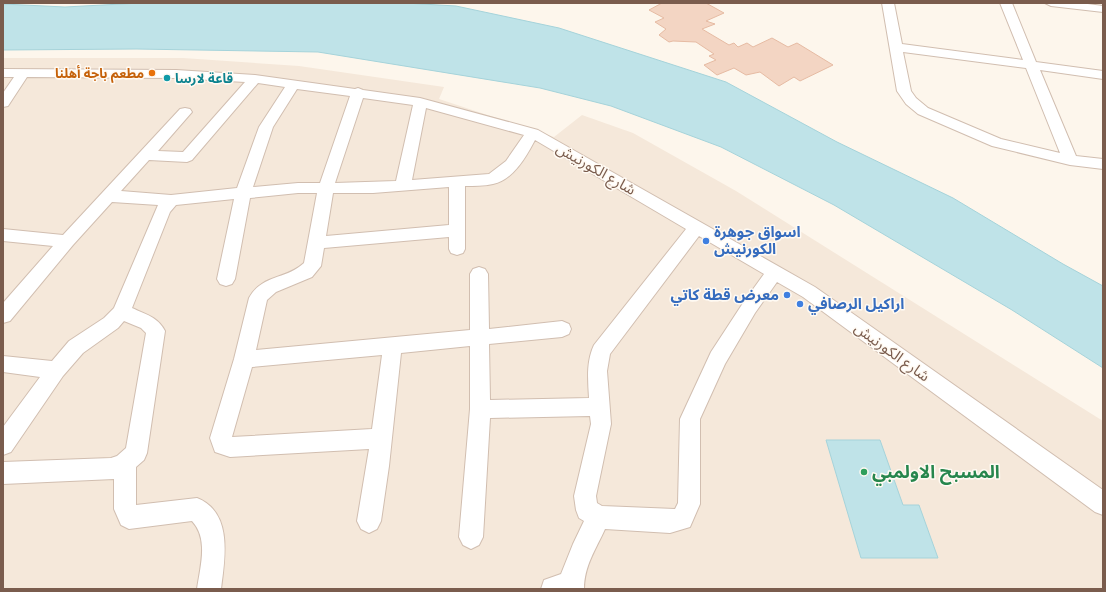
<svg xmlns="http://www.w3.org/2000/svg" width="1106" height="592" font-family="Karla,'Noto Sans Arabic',sans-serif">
  <rect width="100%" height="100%" fill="#fdf6ec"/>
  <path fill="#f5e8da" d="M 3,58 L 183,58 L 299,66 L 444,87 L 439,99 L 554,137 L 582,115 L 633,133 L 736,191 L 1103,421 L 1103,589 L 3,589 Z"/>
  <path fill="#bfe3e8" stroke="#a5d3da" d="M 140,3 L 405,3 L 456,6 L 559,28 L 726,82 L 837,142 L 953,198 L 1063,264 L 1103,286 L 1103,368 L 1012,310 L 834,205 L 721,147 L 611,106 L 540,88 L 318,52 L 136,49 L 3,50 L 3,4 L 65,7 Z
    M 826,440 L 880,440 L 903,505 L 919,505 L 938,558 L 861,558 Z"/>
  <path fill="#f3d5c3" stroke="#e6bba3" d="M 662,3 L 706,3 L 724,13 L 706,21 L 715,24 L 702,29 L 729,45 L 734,43 L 738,47 L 747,43 L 753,47 L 772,38 L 788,47 L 797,43 L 833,65 L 800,81 L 794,77 L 779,86 L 760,72 L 746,75 L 734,68 L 717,75 L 704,65 L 716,60 L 709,56 L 714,54 L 696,42 L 673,41 L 669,42 L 659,35 L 666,29 L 655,22 L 664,18 L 649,10 Z"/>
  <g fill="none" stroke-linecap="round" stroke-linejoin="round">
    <g stroke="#d1beb0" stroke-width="2">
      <path id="minor" d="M 882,3 L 894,3 L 902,44 L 1023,60 L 1000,3 L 1012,3 L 1036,62 L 1103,71 L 1103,79 L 1040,70 L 1076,156 L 1103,159 L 1103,169 L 1070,165 L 992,146 L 918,114 L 906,104 L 897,91 ZM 903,52 L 1026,68 L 1060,153 L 1001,139 L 928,108 L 916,98 L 911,91 Z
        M 1045,3 L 1080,3 L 1103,6 L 1103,12 L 1051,6 Z
        M 3,69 L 176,70 L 255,75 L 355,89 L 358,88 L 363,90 L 420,98 L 538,130 L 815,287 L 1103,490 L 1103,515 L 1095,512 L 803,297 L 777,282 L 755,313 L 725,364 L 700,419 L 700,504 L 690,527 L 670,533 L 605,529 C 596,549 584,566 584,589 L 541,589 L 544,580 L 561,574 L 573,544 L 584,521 L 579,518 L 576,510 L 574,496 L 591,424 L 590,416 L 490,418 L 483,537 L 479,545 L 471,549 L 463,545 L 459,537 L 470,409 L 470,346 L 401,353 L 389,466 L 381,521 L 377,529 L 369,533 L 361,529 L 357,521 L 369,449 L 230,457 L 215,452 L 210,438 L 234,359 L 249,298 C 262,274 286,280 304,263 L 317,193 L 298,193 L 250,198 L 235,279 L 232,284 L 226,286 L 220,284 L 217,279 L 234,199 L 176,205 L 170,212 L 132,308 C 145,314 158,317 165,331 L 147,453 L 144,460 L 136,467 L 136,505 L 197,498 C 233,512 225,558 221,589 L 197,589 C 200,567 209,539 192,521 L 129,529 L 121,525 L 114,509 L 114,479 L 3,484 L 3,462 L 111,458 L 117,456 L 126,448 L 146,333 L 141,328 L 124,321 L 118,328 L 83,353 L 63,376 L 11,452 L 3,455 L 3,427 L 40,377 L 3,372 L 3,356 L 52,361 L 69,341 L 104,318 L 114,308 L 158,205 L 112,202 L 73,245 L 10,321 L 3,323 L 3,303 L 53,246 L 3,241 L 3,229 L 63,235 L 180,109 L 185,108 L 190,109 L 192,112 L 158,151 L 183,152 L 245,82 L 176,78 L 27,77 L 8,106 L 3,107 L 3,93 L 14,77 L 3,77 ZM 258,83 L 285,87 L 259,127 L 237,188 L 171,195 L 121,191 L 149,160 L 187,162 L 192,160 ZM 297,89 L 350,96 L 320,183 L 298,183 L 253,187 L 273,127 ZM 363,98 L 413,105 L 396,181 L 335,183 ZM 426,108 L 524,135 L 506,161 L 489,174 L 412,180 ZM 535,140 L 686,229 L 594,345 C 586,362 588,380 589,398 L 490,400 L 489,344 L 562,337 L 569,334 L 571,329 L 569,324 L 562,321 L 489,329 L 488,274 L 485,269 L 479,267 L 473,269 L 470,274 L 470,330 L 256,350 L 267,300 L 276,292 L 312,277 L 321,266 L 324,248 L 449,237 L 449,249 L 451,253 L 457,255 L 463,253 L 465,249 L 465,186 C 474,186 484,186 493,184 C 513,180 526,157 535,140 ZM 449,187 L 449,225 L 326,236 L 333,193 L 373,193 ZM 699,236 L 764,274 L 743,303 L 711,352 L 680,419 L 678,503 L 675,509 L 602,506 L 597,503 L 596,496 L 611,424 L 607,371 L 610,354 ZM 382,355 L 372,429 L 232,437 L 252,367 Z"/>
    </g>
    <use href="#minor" fill="#fff" fill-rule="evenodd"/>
  </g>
  <circle fill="#e8710a" stroke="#fffaf3" stroke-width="1.5" cx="152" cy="73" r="4"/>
  <circle fill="#0f9aa8" stroke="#fffaf3" stroke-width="1.5" cx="167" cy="78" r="4"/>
  <g fill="#3f7fe0" stroke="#fffaf3" stroke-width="1.5">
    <circle cx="706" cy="241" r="4"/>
    <circle cx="787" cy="295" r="4"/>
    <circle cx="800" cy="304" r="4"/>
  </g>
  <circle fill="#2e9e5b" stroke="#fffaf3" stroke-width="1.5" cx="864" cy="472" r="4"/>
  <g text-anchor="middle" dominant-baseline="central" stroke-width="3" stroke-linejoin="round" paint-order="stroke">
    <g font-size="13" font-weight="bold" fill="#c56008" stroke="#fffaf3" text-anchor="end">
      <text x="144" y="73">مطعم باجة أهلنا</text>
    </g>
    <g font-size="13" font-weight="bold" fill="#0d838f" stroke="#fffaf3" text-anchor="start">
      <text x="175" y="78">قاعة لارسا</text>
    </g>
    <g font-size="15" fill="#7a5c4d" stroke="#fffaf3">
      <text transform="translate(596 169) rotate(30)">شارع الكورنيش</text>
      <text transform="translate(892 352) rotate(36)">شارع الكورنيش</text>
    </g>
    <g font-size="15" font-weight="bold" fill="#366cbe" stroke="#fffaf3" text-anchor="start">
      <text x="714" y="232">اسواق جوهرة<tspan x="714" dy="17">الكورنيش</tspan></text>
      <text x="779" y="295" text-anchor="end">معرض قطة كاتي</text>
      <text x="808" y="304">اراكيل الرصافي</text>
    </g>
    <g font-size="18" font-weight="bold" fill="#27864d" stroke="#fffaf3" text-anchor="start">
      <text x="872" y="472">المسبح الاولمبي</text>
    </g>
  </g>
  <rect width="1106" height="592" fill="none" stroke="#7a5c4d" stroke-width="8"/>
</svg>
